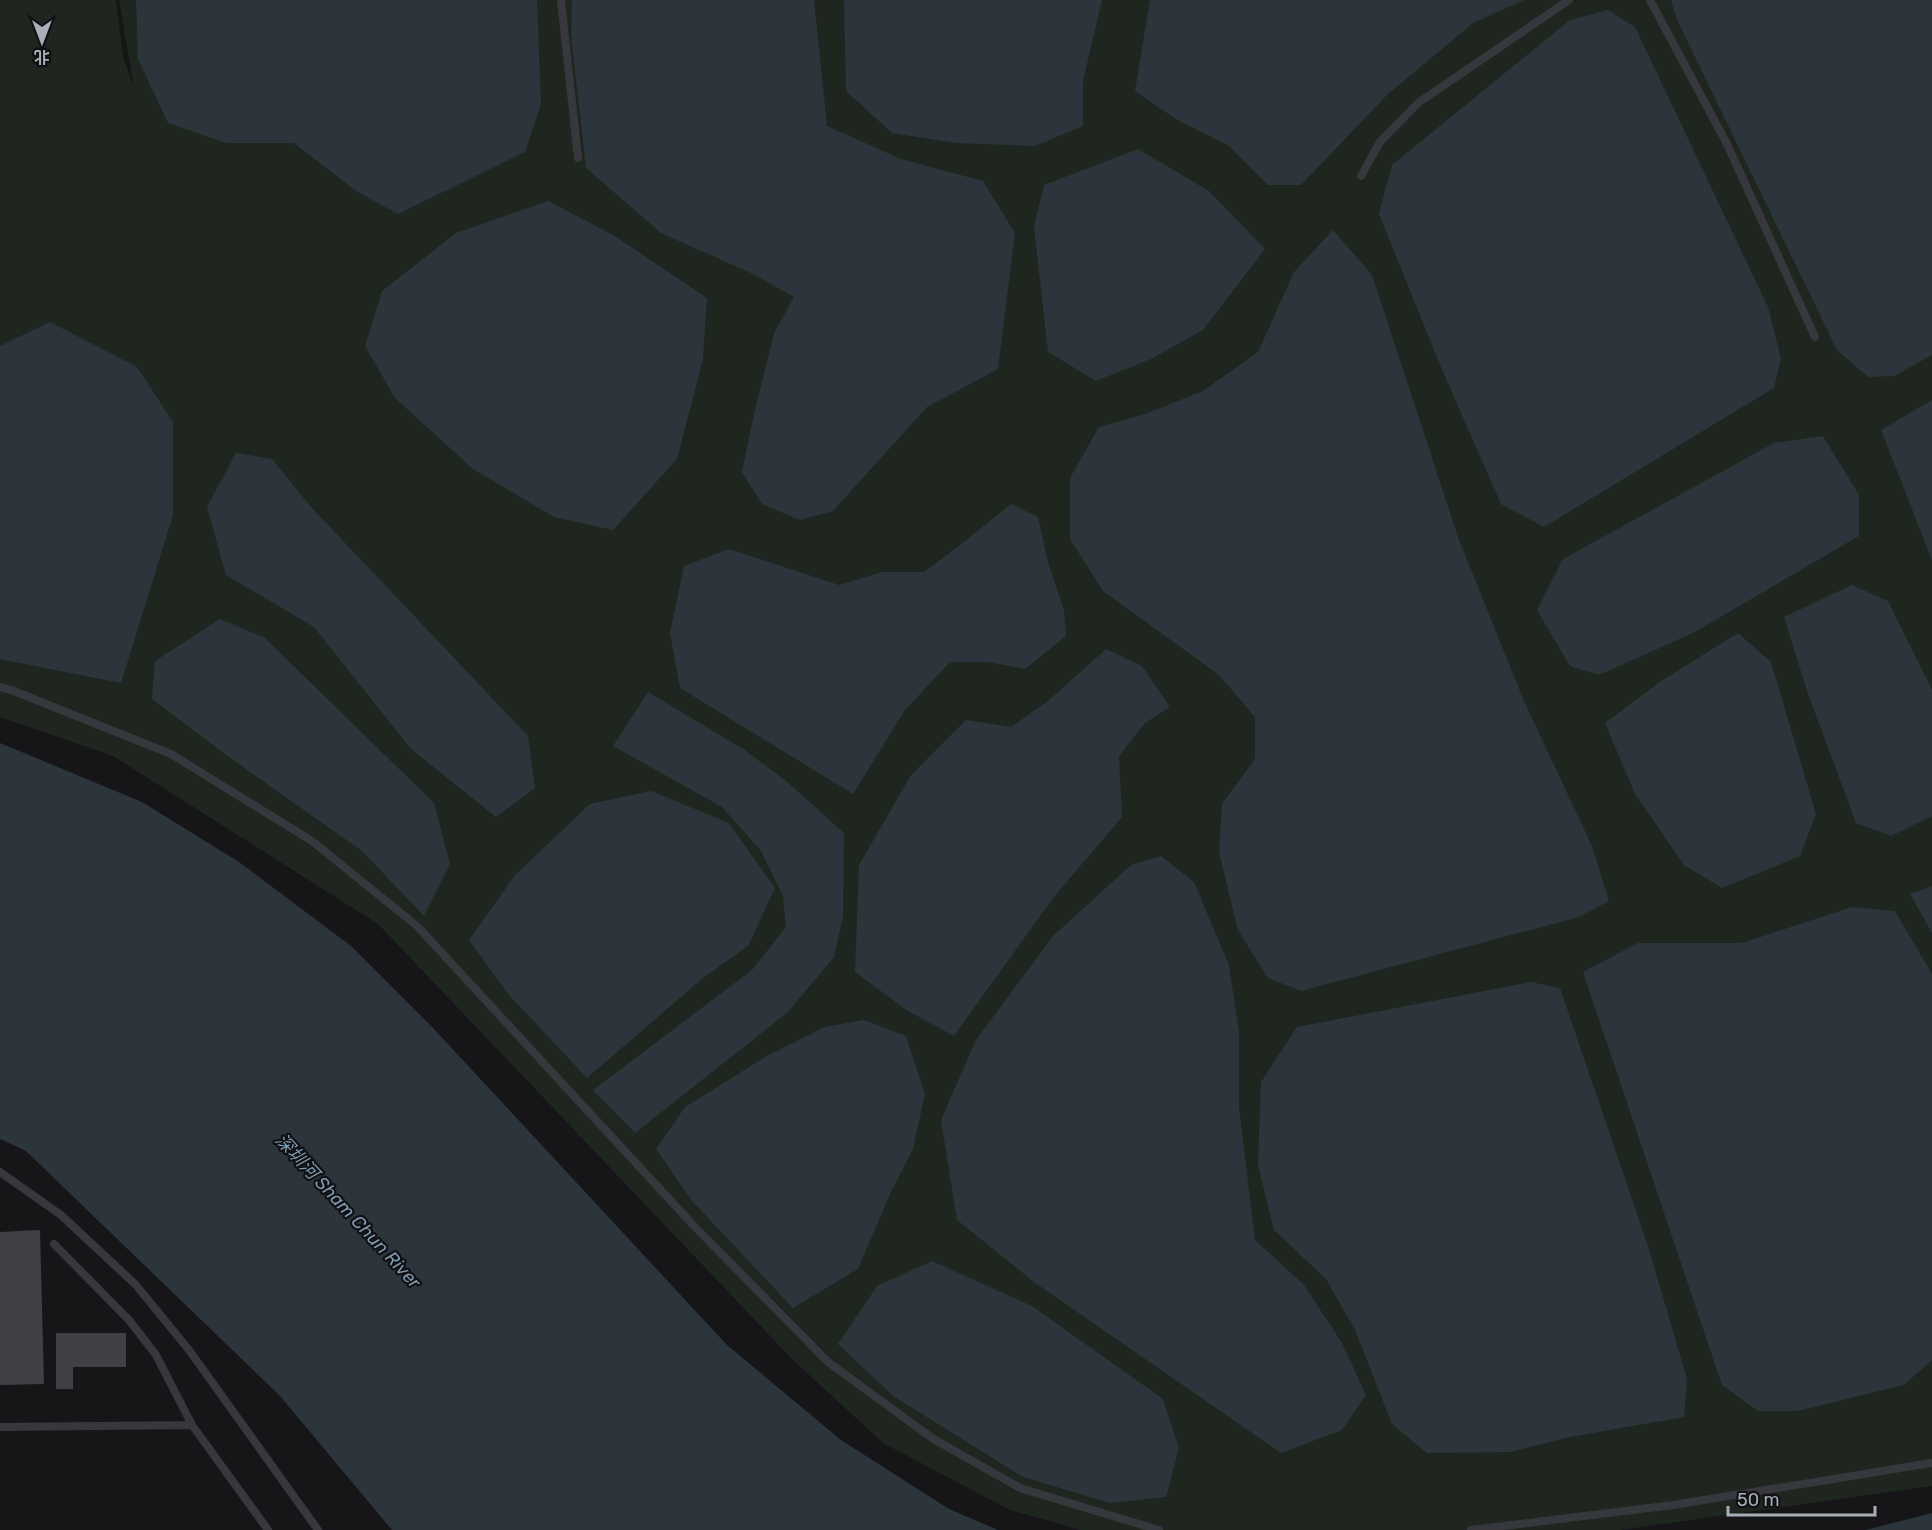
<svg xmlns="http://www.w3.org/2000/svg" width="1932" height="1530" font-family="Rubik,'Noto Sans SC',sans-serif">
  <rect width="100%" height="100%" fill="#161618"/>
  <path fill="#1e261f" d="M 0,0 L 116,0 L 123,56 L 134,88 L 119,0 L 1932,0 L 1932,1486 L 1620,1530 L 1081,1530 L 1010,1510 L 883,1443 L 792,1359 L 378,924 L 113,756 L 0,717 Z"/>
  <path fill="#2c353c" d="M 136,0 L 537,0 L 541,104 L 525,152 L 398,214 L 356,191 L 294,143 L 226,143 L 168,123 L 138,59 Z
    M 572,0 L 814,0 L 827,126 L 901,159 L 983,181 L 1015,233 L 998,369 L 927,407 L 833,511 L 800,520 L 762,504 L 742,472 L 752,423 L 774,333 L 794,297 L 755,275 L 661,233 L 586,168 L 571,36 Z
    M 844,0 L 1102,0 L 1083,81 L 1083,126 L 1035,146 L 956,143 L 892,133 L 846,91 Z
    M 1150,0 L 1524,0 L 1473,23 L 1388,94 L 1301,185 L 1268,185 L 1229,146 L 1177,120 L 1135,91 Z
    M 1671,0 L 1932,0 L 1932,355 L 1894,376 L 1868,377 L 1837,350 L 1677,20 Z
    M 1608,10 L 1635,27 L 1768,307 L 1781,359 L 1774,388 L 1544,527 L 1501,504 L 1443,372 L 1379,214 L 1392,165 L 1570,20 Z
    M 1138,149 L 1209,191 L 1265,249 L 1203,330 L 1151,359 L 1096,381 L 1048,352 L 1034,227 L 1044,185 Z
    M 548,201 L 615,236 L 707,298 L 703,359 L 677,459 L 613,530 L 554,517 L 473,469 L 395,398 L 365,346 L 382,291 L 456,233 Z
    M 1333,230 L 1372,275 L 1459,540 L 1524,701 L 1592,846 L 1609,901 L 1579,917 L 1301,991 L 1268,978 L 1238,930 L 1219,852 L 1222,804 L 1255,759 L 1255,717 L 1219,675 L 1103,591 L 1070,539 L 1070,478 L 1099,427 L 1145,414 L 1203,391 L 1258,352 L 1294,272 Z
    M 50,322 L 137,367 L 173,422 L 173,515 L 121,683 L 0,659 L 0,346 Z
    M 1932,400 L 1932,560 L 1881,430 Z
    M 1823,436 L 1859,495 L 1859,536 L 1693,633 L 1599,675 L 1570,666 L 1537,610 L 1563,559 L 1774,443 Z
    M 236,453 L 272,459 L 311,507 L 528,736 L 535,788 L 496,817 L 411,749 L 314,627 L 226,575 L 207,507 Z
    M 1011,504 L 1038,517 L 1048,562 L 1064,610 L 1066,636 L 1025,669 L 989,662 L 950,662 L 905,710 L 853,794 L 680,688 L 670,633 L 684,566 L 729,549 L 839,585 L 882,572 L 924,572 L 959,546 Z
    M 1852,585 L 1888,601 L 1932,690 L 1932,816 L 1891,836 L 1856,823 L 1807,691 L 1784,617 Z
    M 220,619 L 265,638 L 434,803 L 450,864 L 424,916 L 362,851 L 229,757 L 152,699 L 155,661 Z
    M 1738,633 L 1771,662 L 1816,814 L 1800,856 L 1722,888 L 1684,865 L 1635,794 L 1605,723 L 1661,681 Z
    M 1106,649 L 1142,666 L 1170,707 L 1145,723 L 1119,756 L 1122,817 L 1053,898 L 954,1036 L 908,1011 L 855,972 L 859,865 L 911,775 L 966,720 L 1011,727 L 1048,701 Z
    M 648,692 L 743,749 L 785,780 L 844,833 L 843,916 L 834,957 L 788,1012 L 635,1133 L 593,1090 L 752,970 L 786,927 L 783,896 L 761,851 L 722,807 L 613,746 Z
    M 0,743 L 142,802 L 239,862 L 351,946 L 434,1029 L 727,1345 L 841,1440 L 949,1509 L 998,1530 L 392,1530 L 280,1396 L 26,1151 L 0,1139 Z
    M 651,791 L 729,823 L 775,888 L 748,946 L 703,978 L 587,1078 L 509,995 L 469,940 L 515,875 L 590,804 Z
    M 1161,856 L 1194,882 L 1229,965 L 1239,1033 L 1239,1107 L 1255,1240 L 1304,1285 L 1342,1343 L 1366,1395 L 1342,1430 L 1281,1453 L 1034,1282 L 957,1220 L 941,1120 L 976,1040 L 1053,936 L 1131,865 Z
    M 1932,886 L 1932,933 L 1910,894 Z
    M 1852,907 L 1895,911 L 1932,974 L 1932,1360 L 1904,1385 L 1797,1411 L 1758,1411 L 1722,1385 L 1583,972 L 1638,943 L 1742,943 Z
    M 1531,982 L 1560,988 L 1648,1246 L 1687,1379 L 1684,1417 L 1570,1437 L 1510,1452 L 1427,1453 L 1392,1424 L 1355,1330 L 1326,1279 L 1274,1230 L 1258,1165 L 1261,1082 L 1297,1027 Z
    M 864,1020 L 906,1036 L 925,1094 L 913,1149 L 890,1194 L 858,1269 L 793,1308 L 692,1201 L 656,1149 L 685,1107 L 767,1056 L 825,1027 Z
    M 932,1261 L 1032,1306 L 1163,1399 L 1179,1448 L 1166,1497 L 1110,1503 L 1023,1477 L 893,1396 L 838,1344 L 877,1286 Z
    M 1932,1513 L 1932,1530 L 1866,1530 Z"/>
  <path fill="#404145" d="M 40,1230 L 44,1384 L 0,1385 L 0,1232 Z
    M 56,1333 L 126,1333 L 126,1367 L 73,1367 L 73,1389 L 56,1389 Z"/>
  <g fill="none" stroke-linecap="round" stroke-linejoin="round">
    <path stroke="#37383d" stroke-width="8" d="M 561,0 L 578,158
      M 1650,0 L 1727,144 L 1815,337
      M 1361,176 L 1380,142 L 1418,103 L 1569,0
      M 0,687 L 14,691 L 171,754 L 312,841 L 417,926 L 695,1227 L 828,1362 L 932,1438 L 1020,1488 L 1159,1530
      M 0,1172 L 61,1215 L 136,1285 L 189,1350 L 318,1530
      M 54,1244 L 129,1320 L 156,1355 L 192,1425 L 268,1530
      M 0,1427 L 192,1425
      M 1471,1530 L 1673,1505 L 1932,1463"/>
  </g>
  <g text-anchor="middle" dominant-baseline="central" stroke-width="4.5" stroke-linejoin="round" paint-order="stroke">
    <g font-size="18" font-style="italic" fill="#7f9bb3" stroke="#111113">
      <text transform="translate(348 1211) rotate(47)">深圳河 Sham Chun River</text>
    </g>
  </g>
  <g transform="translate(42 42) rotate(180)" stroke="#111113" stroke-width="4.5" paint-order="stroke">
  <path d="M0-4.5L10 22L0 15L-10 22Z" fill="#a8adb8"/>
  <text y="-9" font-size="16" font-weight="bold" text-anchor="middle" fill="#a8adb8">北</text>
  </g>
  <path d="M1728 1506v9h147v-9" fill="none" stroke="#a8adb8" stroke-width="3"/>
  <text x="1737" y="1506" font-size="18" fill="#a8adb8" stroke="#111113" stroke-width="4.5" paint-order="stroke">50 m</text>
</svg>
